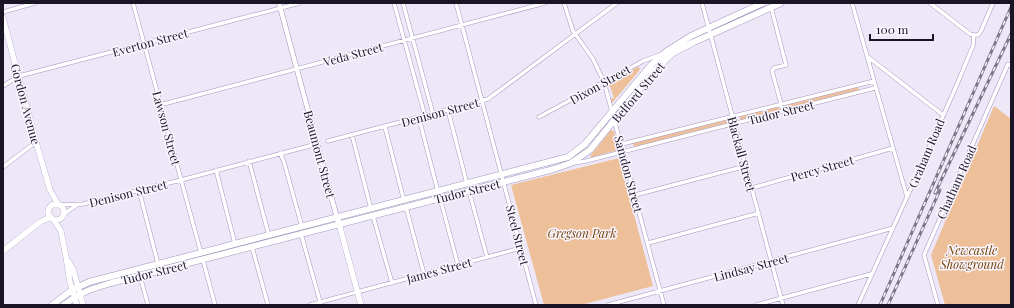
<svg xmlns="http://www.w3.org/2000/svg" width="1014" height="308" font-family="'Playfair Display',serif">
  <rect width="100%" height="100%" fill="#ede7f8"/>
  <path fill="#eec09a" d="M 638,67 L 640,68 L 639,71 L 611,104 L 610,99 L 614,98 L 610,86 L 606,87 L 607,82 Z
    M 858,87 L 859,90 L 784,109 L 783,106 Z
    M 994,106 L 1011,119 L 1011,305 L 945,305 L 931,255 Z
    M 779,107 L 780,110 L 740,120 L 740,116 Z
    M 727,120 L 727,123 L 634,147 L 633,143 Z
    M 611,130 L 614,131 L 618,150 L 592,157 L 590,156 Z
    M 619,158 L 653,286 L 581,305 L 544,305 L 511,185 Z"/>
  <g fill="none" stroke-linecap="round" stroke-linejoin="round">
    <g stroke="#a394bd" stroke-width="4">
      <path id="pedestrian" d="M 339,297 L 357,292"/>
    </g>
    <g stroke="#a394bd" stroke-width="4.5">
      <path id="minor" d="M 133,3 L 201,253
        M 394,3 L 425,116
        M 403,3 L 433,114
        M 456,3 L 536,305
        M 564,3 L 573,31 L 593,59 L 604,82 L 664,305
        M 702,3 L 783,305
        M 852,3 L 907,197
        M 930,3 L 970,34 L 974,35
        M 771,7 L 786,65 L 774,68 L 772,71 L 783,111
        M 3,12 L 35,3
        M 974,35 L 978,35 L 981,31 L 993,3
        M 868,57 L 943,115
        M 3,86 L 19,76 L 300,3
        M 160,105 L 545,3
        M 448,110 L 467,184
        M 539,117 L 643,61 L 662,54
        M 419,118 L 438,192
        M 385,127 L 404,201
        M 352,135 L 371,209
        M 328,141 L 488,99 L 617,3
        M 622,144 L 874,81
        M 280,153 L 284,162 L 302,227
        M 249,161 L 269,236
        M 574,163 L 586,161 L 875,88
        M 3,167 L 36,142
        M 216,170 L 235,244
        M 752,188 L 893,148
        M 139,190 L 158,264
        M 469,191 L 487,257
        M 635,195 L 746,166
        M 440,198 L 458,265
        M 60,205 L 83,204 L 181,180 L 317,144
        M 406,207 L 424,274
        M 64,214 L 77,205
        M 373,216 L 392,283
        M 301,234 L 321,305
        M 648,243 L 759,213
        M 252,247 L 268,305
        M 203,260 L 215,305
        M 140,276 L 148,305
        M 357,292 L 521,248
        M 310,305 L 339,297
        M 608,305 L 893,228
        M 756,305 L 871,274
        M 858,305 L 907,197 L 955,89 L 973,46 L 974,35
        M 938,305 L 924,255 L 1008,64 L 1011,66"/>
    </g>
    <g stroke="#a394bd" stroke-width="5.5">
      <path id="tertiary" d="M 279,3 L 337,218"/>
    </g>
    <g stroke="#a394bd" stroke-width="6">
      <path id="secondary" d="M 3,18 L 36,142 L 50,190 L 58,204
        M48 212a8 8 0 1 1 16 0a8 8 0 1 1-16 0Z
        M 53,219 L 61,231 L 66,257 L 70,282 L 77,305
        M 338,220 L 361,305
        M 3,251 L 40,222 L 51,217
        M 69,262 L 73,269 L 83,305"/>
    </g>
    <g stroke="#a394bd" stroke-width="7">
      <path id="primary" d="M 52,305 L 72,290 L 89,282 L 568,157 L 585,144 L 652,64 L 667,51 L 691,36 L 763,3
        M 64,305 C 81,292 91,289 111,283 L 554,169 L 571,163 L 590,150 L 655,70 L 673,53 L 694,42 L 781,3"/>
    </g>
    <use href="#pedestrian" stroke="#fff" stroke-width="3"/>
    <use href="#minor" stroke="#fff" stroke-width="3.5"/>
    <use href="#tertiary" stroke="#fff" stroke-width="4.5"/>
    <use href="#secondary" stroke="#fff" stroke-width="5.5"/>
    <use href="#primary" stroke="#fff" stroke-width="6"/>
    <g stroke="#7c7686" stroke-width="3">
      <path id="rail" d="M 935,193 L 1011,34
        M 880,305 L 1011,7
        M 888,305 L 940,190"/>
    </g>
    <use href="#rail" stroke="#f9f6ff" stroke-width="1.5" stroke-dasharray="4.5" stroke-linecap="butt"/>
  </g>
  <g text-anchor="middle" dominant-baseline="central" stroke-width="3" stroke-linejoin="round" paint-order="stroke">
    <g font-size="12" fill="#1a1524" stroke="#f9f6ff">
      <text transform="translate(150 42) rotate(-15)">Everton Street</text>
      <text transform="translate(353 54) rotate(-15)">Veda Street</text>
      <text transform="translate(600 84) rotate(-29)">Dixon Street</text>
      <text transform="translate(638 92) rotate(-50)">Belford Street</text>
      <text transform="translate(26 104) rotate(75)">Gordon Avenue</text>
      <text transform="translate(440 112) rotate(-15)">Denison Street</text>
      <text transform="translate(781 112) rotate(-14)">Tudor Street</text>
      <text transform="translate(167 128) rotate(75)">Lawson Street</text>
      <text transform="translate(926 153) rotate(-67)">Graham Road</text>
      <text transform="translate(320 154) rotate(75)">Beaumont Street</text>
      <text transform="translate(742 154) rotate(75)">Blackall Street</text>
      <text transform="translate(822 168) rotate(-16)">Percy Street</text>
      <text transform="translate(629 174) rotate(75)">Samdon Street</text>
      <text transform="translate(956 182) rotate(-66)">Chatham Road</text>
      <text transform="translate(467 191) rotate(-14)">Tudor Street</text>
      <text transform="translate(128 193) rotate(-14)">Denison Street</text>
      <text transform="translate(518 235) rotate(76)">Steel Street</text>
      <text transform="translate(751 267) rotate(-15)">Lindsay Street</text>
      <text transform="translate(439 270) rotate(-15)">James Street</text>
      <text transform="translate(154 272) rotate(-14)">Tudor Street</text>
    </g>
    <g font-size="12" font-style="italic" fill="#774308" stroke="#f9f6ff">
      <text x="582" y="233">Gregson Park</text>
      <text x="972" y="250">Newcastle<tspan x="972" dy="14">Showground</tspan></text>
    </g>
  </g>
  <rect width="1014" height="308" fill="none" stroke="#1a1524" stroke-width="8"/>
  <path d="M870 34v6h63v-6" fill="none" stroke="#1a1524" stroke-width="2"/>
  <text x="876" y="34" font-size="12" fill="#1a1524" stroke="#f9f6ff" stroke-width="3" paint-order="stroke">100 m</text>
</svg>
